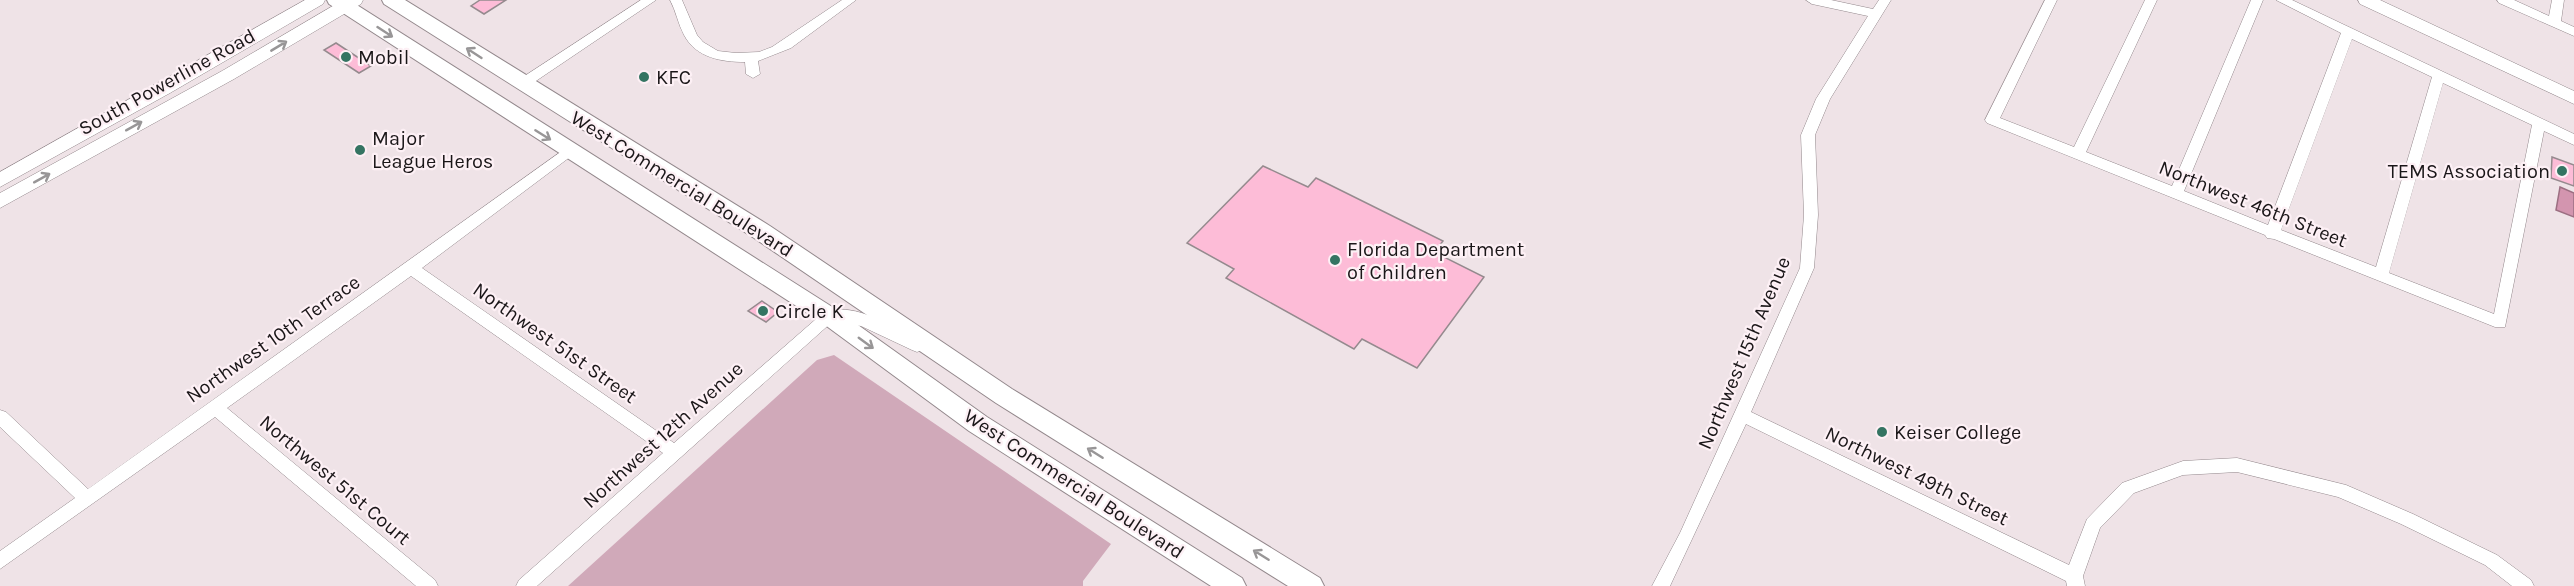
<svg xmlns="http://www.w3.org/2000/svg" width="2574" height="586" font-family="Karla,sans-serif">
  <rect width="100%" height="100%" fill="#efe3e7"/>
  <path fill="#d0a9b9" d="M 834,355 L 1111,544 L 1083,581 L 1083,586 L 568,586 L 817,360 Z"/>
  <path fill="#d395af" stroke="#9c6f82" stroke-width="1.5" d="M 2560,187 L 2574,193 L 2574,217 L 2556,210 Z"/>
  <path fill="#fdbcd7" stroke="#958a8e" stroke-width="1.5" d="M 480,0 L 506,0 L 484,14 L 471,6 Z
    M 336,43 L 371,66 L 359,73 L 324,50 Z
    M 2552,157 L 2574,165 L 2574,186 L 2551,178 Z
    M 1263,166 L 1308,187 L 1316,178 L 1443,241 L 1434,252 L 1484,277 L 1417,368 L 1362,339 L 1354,349 L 1226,278 L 1234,269 L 1187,243 Z
    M 762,301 L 778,312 L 766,322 L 748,311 Z"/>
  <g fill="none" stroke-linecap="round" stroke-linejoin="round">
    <g stroke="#93888c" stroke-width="1">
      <path id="minor" d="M 641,0 L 656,0 L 527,87 L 517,87 L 515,84 L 517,81 Z
        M 670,0 L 682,0 L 697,35 L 703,42 L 718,51 L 736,53 L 759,52 L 772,47 L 842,0 L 856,0 L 791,48 L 758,61 L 760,74 L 753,78 L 746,74 L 745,62 C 722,62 696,58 684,35 C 678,24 676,11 670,0 Z
        M 1806,0 L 1831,0 L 1873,9 L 1879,0 L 1891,0 L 1830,99 L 1815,135 L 1818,215 L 1814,268 L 1751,412 L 2069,565 L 2087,519 L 2122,483 L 2183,461 L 2237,458 L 2346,485 L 2413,514 L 2497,555 L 2531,580 L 2534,586 L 2512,586 L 2485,565 L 2401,524 L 2338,497 L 2237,472 L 2183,475 L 2134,493 L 2100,528 L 2083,576 L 2085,586 L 2067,586 L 2066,581 L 1746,424 L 1670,586 L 1652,586 L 1680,533 L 1800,268 L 1804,215 L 1801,135 L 1816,99 L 1868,16 L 1812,4 Z
        M 2045,0 L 2057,0 L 2000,118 L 2074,147 L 2145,0 L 2157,0 L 2086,152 L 2172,186 L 2251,0 L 2263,0 L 2184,191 L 2268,225 L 2341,33 L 2276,0 L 2292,0 L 2574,134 L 2574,145 L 2544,131 L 2505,327 L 2495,327 L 2274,239 L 2267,238 L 2265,235 L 1987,123 L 1985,120 ZM 2352,39 L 2432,77 L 2376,267 L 2281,230 ZM 2443,83 L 2532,125 L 2494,314 L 2389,273 Z
        M 2497,0 L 2514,0 L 2549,16 L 2552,0 L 2564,0 L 2561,21 L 2574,27 L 2574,36 L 2499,3 Z
        M 569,146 L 574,148 L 576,151 L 574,154 L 422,268 L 674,443 L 824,312 C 856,301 895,328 922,342 L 925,346 L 922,350 L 917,352 L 912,350 L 861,326 L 832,322 L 537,586 L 516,586 L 519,580 L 663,453 L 411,276 L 227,408 L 435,580 L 438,586 L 416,586 L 215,417 L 0,569 L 0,551 L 75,498 L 0,427 L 0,410 L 6,412 L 88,489 Z"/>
    </g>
    <g stroke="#93888c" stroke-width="1">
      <path id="major" d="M 305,0 L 325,0 L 323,4 L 170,93 L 0,187 L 0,172 Z
        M 343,0 L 363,0 L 361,4 L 234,79 L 0,208 L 0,193 L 222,71 Z
        M 2358,0 L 2380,0 L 2574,91 L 2574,104 L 2360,4 Z"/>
    </g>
    <g stroke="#93888c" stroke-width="2">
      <path id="highway" d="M 327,0 L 349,0 L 837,310 L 987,417 L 1242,578 L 1246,586 L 1211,586 L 969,431 L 821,322 L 329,4 Z
        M 382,0 L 405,0 L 770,226 L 1012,389 L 1320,578 L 1324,586 L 1288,586 L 996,403 L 754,238 L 384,4 Z"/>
    </g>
    <use href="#minor" fill="#fff" fill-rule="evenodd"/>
    <use href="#major" fill="#fff" fill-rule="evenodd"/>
    <use href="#highway" fill="#fff" fill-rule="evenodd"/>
  </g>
  <defs><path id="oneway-shaft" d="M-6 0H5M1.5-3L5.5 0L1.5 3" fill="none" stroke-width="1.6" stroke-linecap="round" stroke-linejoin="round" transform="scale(1.5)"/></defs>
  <g stroke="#989697">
    <use href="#oneway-shaft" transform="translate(385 32) rotate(33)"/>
    <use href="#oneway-shaft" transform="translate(279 46) rotate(-31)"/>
    <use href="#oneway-shaft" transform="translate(474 53) rotate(-147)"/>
    <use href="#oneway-shaft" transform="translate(134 126) rotate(-29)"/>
    <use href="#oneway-shaft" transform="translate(543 135) rotate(32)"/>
    <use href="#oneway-shaft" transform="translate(42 178) rotate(-29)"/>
    <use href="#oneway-shaft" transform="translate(866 343) rotate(36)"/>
    <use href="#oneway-shaft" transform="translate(1095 453) rotate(-148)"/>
    <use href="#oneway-shaft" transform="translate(1261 555) rotate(-148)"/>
  </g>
  <g fill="#347462" stroke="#fdf0f5" stroke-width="2">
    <circle cx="346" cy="57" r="6"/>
    <circle cx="644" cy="77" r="6"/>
    <circle cx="360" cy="150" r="6"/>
    <circle cx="2562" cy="171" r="6"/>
    <circle cx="1335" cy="260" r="6"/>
    <circle cx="763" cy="311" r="6"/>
    <circle cx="1882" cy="432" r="6"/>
  </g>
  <g text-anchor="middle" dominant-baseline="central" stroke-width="4.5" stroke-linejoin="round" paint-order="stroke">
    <g font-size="20" fill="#1a1618" stroke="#fdf0f5" text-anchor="start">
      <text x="358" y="57">Mobil</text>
      <text x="656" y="77">KFC</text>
      <text x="372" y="138">Major<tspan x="372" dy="23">League Heros</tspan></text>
      <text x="2550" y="171" text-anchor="end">TEMS Association</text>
      <text x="1347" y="249">Florida Department<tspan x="1347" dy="23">of Children</tspan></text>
      <text x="775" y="311">Circle K</text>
      <text x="1894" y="432">Keiser College</text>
    </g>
    <g font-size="20" fill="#1a1618" stroke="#fdf0f5">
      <text transform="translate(167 82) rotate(-29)">South Powerline Road</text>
      <text transform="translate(682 184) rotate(32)">West Commercial Boulevard</text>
      <text transform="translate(2253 204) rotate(22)">Northwest 46th Street</text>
      <text transform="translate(273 339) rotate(-35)">Northwest 10th Terrace</text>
      <text transform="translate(555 343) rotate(35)">Northwest 51st Street</text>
      <text transform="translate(1744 353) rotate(-67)">Northwest 15th Avenue</text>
      <text transform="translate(663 435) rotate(-42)">Northwest 12th Avenue</text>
      <text transform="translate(1917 476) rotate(26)">Northwest 49th Street</text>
      <text transform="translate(335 480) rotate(40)">Northwest 51st Court</text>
      <text transform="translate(1074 484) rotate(33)">West Commercial Boulevard</text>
    </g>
  </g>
</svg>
